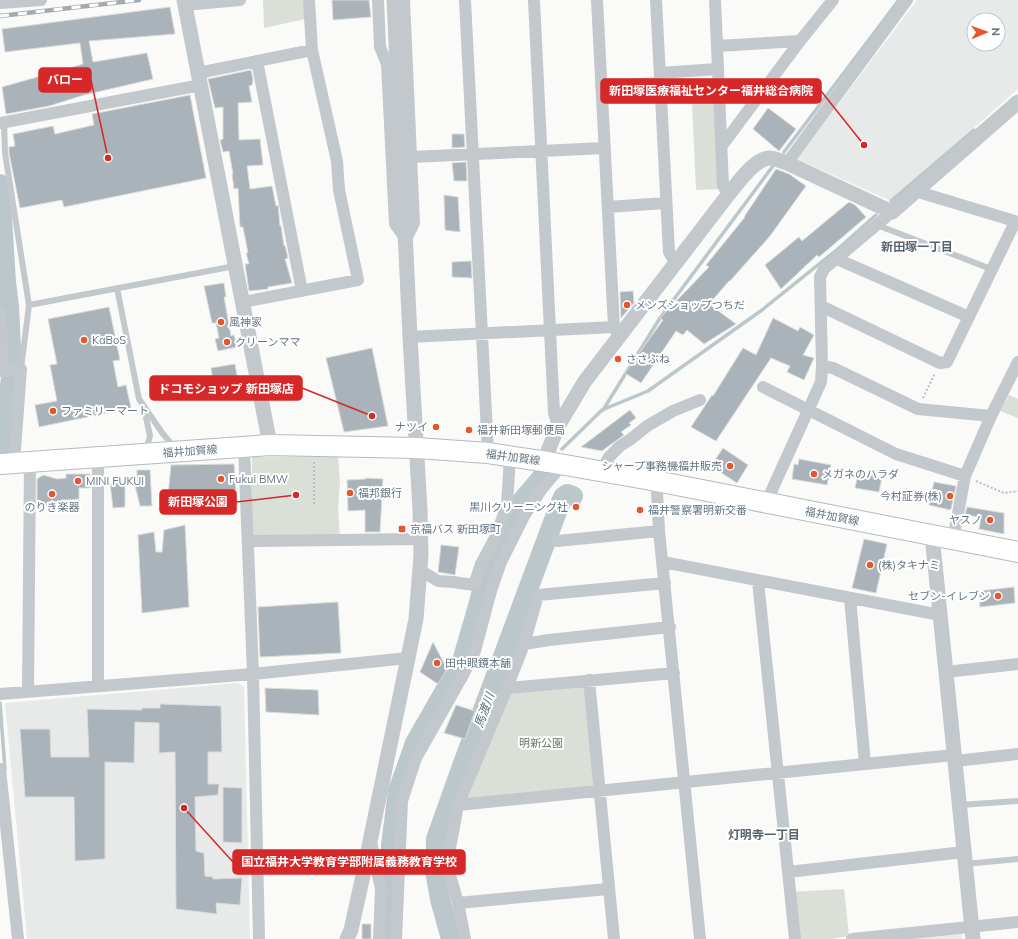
<svg xmlns="http://www.w3.org/2000/svg" width="1018" height="939" font-family="Mulish,'Noto Sans JP',sans-serif">
  <rect width="100%" height="100%" fill="#fafaf8"/>
  <path fill="#e8e9e9" fill-rule="evenodd" d="M 917,0 L 1018,0 L 1018,89 L 891,201 L 797,159 ZM 974,20 L 998,20 L 998,44 L 974,44 Z
    M 238,683 L 244,687 L 250,939 L 27,939 L 5,703 Z
    M 961,932 L 962,939 L 891,939 Z"/>
  <path fill="#dadfd7" d="M 263,0 L 309,0 L 310,18 L 264,28 Z
    M 715,102 L 719,189 L 696,190 L 692,103 Z
    M 1009,395 L 1018,399 L 1018,418 L 1000,411 Z
    M 314,456 L 338,456 L 340,481 L 338,509 L 340,537 L 252,537 L 252,457 Z
    M 589,680 L 599,791 L 458,805 L 507,688 Z
    M 844,889 L 849,936 L 831,939 L 795,939 L 790,892 Z"/>
  <g fill="none" stroke-linecap="round" stroke-linejoin="round">
    <path stroke="#bbc7cb" stroke-width="3.5" d="M 784,152 L 899,0
      M 891,201 L 974,130
      M 603,410 L 660,318 L 773,166
      M 562,449 L 602,410 L 648,391 L 762,310 L 839,248 L 876,215
      M 0,703 L 5,770"/>
    <path stroke="#bbc7cb" stroke-width="20" d="M 0,184 L 6,282 L 9,306 L 12,371 L 1,449
      M 388,939 L 391,845 L 398,791 L 415,743 L 462,661 L 478,606 L 488,567 L 520,503 L 543,476
      M 451,939 L 440,899 L 435,870 L 436,839 L 462,766 L 558,509 L 563,497 L 567,494 L 573,496"/>
  </g>
  <path fill="#aab3b9" stroke="#dcdcda" d="M 332,0 L 369,0 L 371,17 L 333,20 Z
    M 170,7 L 175,34 L 89,41 L 93,62 L 147,53 L 153,79 L 84,95 L 49,106 L 6,114 L 2,87 L 83,64 L 80,43 L 5,52 L 2,29 Z
    M 251,70 L 253,80 L 252,85 L 249,86 L 252,102 L 238,103 L 239,140 L 260,139 L 263,165 L 247,166 L 250,189 L 272,186 L 276,206 L 278,205 L 280,226 L 281,226 L 284,246 L 285,245 L 288,258 L 285,259 L 292,283 L 268,287 L 268,289 L 249,291 L 245,264 L 249,264 L 246,253 L 248,253 L 243,227 L 240,227 L 238,188 L 234,189 L 232,174 L 233,174 L 229,151 L 223,152 L 220,140 L 223,139 L 223,107 L 215,108 L 208,79 Z
    M 190,95 L 206,178 L 64,207 L 62,200 L 20,208 L 9,153 L 9,147 L 15,146 L 13,134 L 53,126 L 55,134 L 94,125 L 92,114 Z
    M 768,108 L 796,129 L 779,151 L 753,129 Z
    M 452,134 L 464,134 L 465,147 L 452,148 Z
    M 466,162 L 467,181 L 454,181 L 452,163 Z
    M 776,169 L 789,174 L 806,186 L 770,236 L 730,281 L 729,281 L 709,304 L 736,324 L 704,344 L 687,330 L 683,335 L 676,331 L 641,383 L 625,373 L 663,320 L 660,318 L 709,267 L 706,265 L 745,217 L 744,217 Z
    M 444,195 L 458,197 L 460,232 L 445,230 Z
    M 849,202 L 855,205 L 866,217 L 819,257 L 817,255 L 781,289 L 765,265 L 799,237 L 802,241 Z
    M 471,261 L 472,278 L 452,277 L 452,262 Z
    M 224,283 L 226,297 L 224,297 L 231,336 L 234,335 L 237,347 L 218,351 L 215,339 L 219,338 L 216,323 L 212,323 L 204,286 Z
    M 633,291 L 634,303 L 621,318 L 620,292 Z
    M 109,307 L 120,360 L 113,361 L 118,387 L 126,385 L 131,408 L 39,427 L 35,405 L 57,401 L 50,365 L 57,364 L 48,319 Z
    M 773,318 L 798,331 L 800,327 L 814,335 L 803,355 L 814,358 L 804,380 L 787,372 L 790,366 L 771,358 L 716,441 L 691,427 L 712,395 L 713,396 L 743,348 L 756,355 Z
    M 372,348 L 388,426 L 344,432 L 326,358 Z
    M 235,364 L 239,388 L 215,393 L 211,368 Z
    M 630,410 L 636,418 L 629,423 L 631,425 L 621,432 L 624,435 L 610,445 L 602,451 L 581,447 Z
    M 723,448 L 748,465 L 737,483 L 711,466 Z
    M 799,459 L 831,465 L 827,485 L 792,479 L 794,464 L 798,465 Z
    M 234,464 L 237,504 L 167,506 L 171,465 Z
    M 137,470 L 150,470 L 152,506 L 140,506 L 134,481 L 137,481 Z
    M 858,473 L 882,477 L 879,492 L 855,488 Z
    M 66,474 L 90,474 L 90,488 L 79,488 L 79,499 L 64,500 L 64,506 L 37,507 L 37,479 L 43,475 L 57,479 L 66,478 Z
    M 366,478 L 383,479 L 380,532 L 365,532 L 365,510 L 348,511 L 347,480 L 366,479 Z
    M 125,482 L 125,507 L 113,508 L 110,483 Z
    M 934,482 L 956,486 L 951,509 L 950,510 L 929,505 Z
    M 967,507 L 1004,513 L 1004,534 L 979,529 L 981,518 L 965,514 Z
    M 185,525 L 189,607 L 142,613 L 138,535 L 154,532 L 156,552 L 162,552 L 164,530 Z
    M 864,539 L 887,544 L 876,593 L 852,588 Z
    M 441,545 L 459,547 L 455,575 L 438,572 Z
    M 1014,587 L 1015,603 L 980,607 L 979,591 Z
    M 338,602 L 341,653 L 260,657 L 258,607 Z
    M 433,642 L 447,669 L 438,684 L 420,672 Z
    M 265,688 L 318,690 L 319,715 L 266,712 Z
    M 160,704 L 221,706 L 222,752 L 208,752 L 208,784 L 219,784 L 218,795 L 195,797 L 196,851 L 204,853 L 205,876 L 213,877 L 213,879 L 242,878 L 240,905 L 216,903 L 217,914 L 176,909 L 175,752 L 159,753 L 159,723 L 135,722 L 134,763 L 105,762 L 105,859 L 75,861 L 74,797 L 25,797 L 20,729 L 50,729 L 51,757 L 89,757 L 87,709 L 142,710 L 142,708 L 160,708 Z
    M 456,705 L 475,711 L 465,739 L 444,733 Z
    M 223,787 L 242,788 L 242,843 L 223,842 Z
    M 362,924 L 371,924 L 371,939 L 362,939 Z"/>
  <g fill="none" stroke-linecap="round" stroke-linejoin="round">
    <g stroke="#b5babe" stroke-width="22">
      <path id="primary" d="M 0,464 L 270,445 L 417,448 L 488,453 L 548,462 L 651,480 L 1018,552"/>
    </g>
    <path stroke="#bbbfc2" stroke-width="2" stroke-dasharray="2 2" stroke-linecap="butt" d="M 923,398 L 935,373
      M 976,481 L 1004,493 L 1018,491
      M 314,504 L 314,461"/>
    <path stroke="#c3c8cc" stroke-width="6" d="M 4,122 L 5,153 L 29,305
      M 877,225 L 991,269
      M 117,288 L 139,399 L 163,434 L 175,448
      M 21,369 L 29,305 L 235,266
      M 144,408 L 150,436 L 146,450
      M 960,805 L 1018,801
      M 965,864 L 1018,859"/>
    <path stroke="#c3c8cc" stroke-width="12" d="M 378,0 L 380,47 L 387,64 L 395,224 L 406,239 L 414,223 L 404,0
      M 465,0 L 488,453
      M 534,0 L 554,413 L 558,426
      M 597,0 L 614,327 L 619,336
      M 656,0 L 669,252 L 676,264
      M 715,0 L 723,185 L 728,195
      M 0,3 L 41,0
      M 185,5 L 240,0
      M 717,46 L 800,41
      M 257,61 L 302,291
      M 198,73 L 312,50
      M 660,73 L 718,69
      M 601,86 L 661,83
      M 0,123 L 201,85
      M 721,147 L 800,41 L 833,0
      M 411,157 L 605,148
      M 787,163 L 907,0
      M 915,191 L 1018,222
      M 608,207 L 665,203
      M 837,259 L 969,317
      M 243,302 L 358,280 L 339,190 L 337,161 L 312,50 L 309,0
      M 821,306 L 940,363 L 947,362 L 1015,222
      M 0,313 L 3,371 L 0,371
      M 410,337 L 614,327
      M 822,366 L 833,368 L 918,409 L 991,416
      M 3,371 L 12,371 L 21,369 L 14,463
      M 763,387 L 896,454 L 965,476
      M 244,447 L 253,674 L 259,939
      M 98,457 L 98,686
      M 601,471 L 609,457 L 620,446 L 631,439 L 647,426 L 673,411 L 700,400
      M 658,481 L 657,492 L 659,531 L 700,939
      M 766,503 L 821,382 L 822,366 L 820,277 L 824,269 L 892,212
      M 953,540 L 965,476 L 991,416 L 1018,362
      M 248,541 L 421,539
      M 557,541 L 659,531
      M 663,562 L 940,615
      M 420,570 L 438,581 L 453,582 L 474,585 L 481,564 L 496,536 L 507,505 L 510,456
      M 758,581 L 795,939
      M 850,598 L 865,764
      M 524,644 L 549,640 L 670,627
      M 946,672 L 1018,664
      M 589,680 L 614,939
      M 507,688 L 524,644 L 538,595 L 665,583
      M 28,692 L 30,461
      M 0,694 L 253,674 L 408,658
      M 955,761 L 1018,754
      M 0,769 L 18,939
      M 458,805 L 954,755
      M 371,842 L 381,889 L 379,939
      M 788,872 L 964,852
      M 458,903 L 608,889
      M 396,939 L 402,801 L 416,758 L 463,675 L 475,651 L 491,591 L 501,562 L 524,516 L 541,490 L 562,465
      M 465,939 L 458,903 L 450,875 L 450,848 L 458,805 L 507,688 L 674,673
      M 852,939 L 1018,922"/>
    <path stroke="#c3c8cc" stroke-width="15" d="M 184,0 L 270,445
      M 544,461 L 558,426 L 585,381 L 728,195 C 737,184 754,159 769,158 C 775,158 781,161 787,163 L 892,212 L 1018,102
      M 932,535 L 973,939
      M 347,939 L 351,930 L 362,880 L 408,658 L 416,619 L 421,555 L 420,510 L 410,337 L 394,0"/>
    <use href="#primary" stroke="#fff" stroke-width="20"/>
    <g stroke="#a2aab0" stroke-width="4.5">
      <path id="rail" d="M 0,16 L 139,0"/>
    </g>
    <use href="#rail" stroke="#fff" stroke-width="3" stroke-dasharray="9" stroke-linecap="butt"/>
  </g>
  <g fill="#e4572e" stroke="#fff" stroke-width="1.5">
    <circle cx="627" cy="305" r="4"/>
    <circle cx="221" cy="322" r="4"/>
    <circle cx="84" cy="340" r="4"/>
    <circle cx="227" cy="342" r="4"/>
    <circle cx="618" cy="359" r="4"/>
    <circle cx="53" cy="411" r="4"/>
    <circle cx="436" cy="427" r="4"/>
    <circle cx="469" cy="430" r="4"/>
    <circle cx="730" cy="466" r="4"/>
    <circle cx="814" cy="474" r="4"/>
    <circle cx="221" cy="479" r="4"/>
    <circle cx="78" cy="481" r="4"/>
    <circle cx="350" cy="493" r="4"/>
    <circle cx="52" cy="494" r="4"/>
    <circle cx="950" cy="496" r="4"/>
    <circle cx="576" cy="507" r="4"/>
    <circle cx="640" cy="510" r="4"/>
    <circle cx="990" cy="520" r="4"/>
    <rect x="398" y="525" width="8" height="8" rx="2"/>
    <circle cx="870" cy="565" r="4"/>
    <circle cx="998" cy="596" r="4"/>
    <circle cx="437" cy="663" r="4"/>
  </g>
  <g text-anchor="middle" dominant-baseline="central" stroke-width="4" stroke-linejoin="round" paint-order="stroke">
    <g font-size="11" fill="#657683" stroke="#fff" text-anchor="start">
      <text x="635" y="305">メンズショップつちだ</text>
      <text x="229" y="322">風神家</text>
      <text x="92" y="340">KaBoS</text>
      <text x="235" y="342">クリーンママ</text>
      <text x="626" y="359">ささぶね</text>
      <text x="61" y="411">ファミリーマート</text>
      <text x="428" y="427" text-anchor="end">ナツイ</text>
      <text x="477" y="430">福井新田塚郵便局</text>
      <text x="722" y="466" text-anchor="end">シャープ事務機福井販売</text>
      <text x="822" y="474">メガネのハラダ</text>
      <text x="229" y="479">Fukui BMW</text>
      <text x="86" y="481">MINI FUKUI</text>
      <text x="358" y="493">福邦銀行</text>
      <text x="942" y="496" text-anchor="end">今村証券(株)</text>
      <text x="52" y="507" text-anchor="middle">のりき楽器</text>
      <text x="568" y="507" text-anchor="end">黒川クリーニング社</text>
      <text x="648" y="510">福井警察署明新交番</text>
      <text x="982" y="520" text-anchor="end">ヤスノ</text>
      <text x="410" y="529">京福バス 新田塚町</text>
      <text x="878" y="565">(株)タキナミ</text>
      <text x="990" y="596" text-anchor="end">セブン-イレブン</text>
      <text x="445" y="663">田中眼鏡本舗</text>
    </g>
    <g font-size="11" fill="#657683" stroke="#fff">
      <text transform="translate(190 451) rotate(-4)">福井加賀線</text>
      <text transform="translate(513 457) rotate(8)">福井加賀線</text>
      <text transform="translate(832 516) rotate(11)">福井加賀線</text>
    </g>
    <g font-size="11" fill="#687a64" stroke="#fff">
      <text x="541" y="743">明新公園</text>
    </g>
    <g font-size="12" font-weight="bold" fill="#57646e" stroke="#fff">
      <text x="917" y="246">新田塚一丁目</text>
      <text x="764" y="834">灯明寺一丁目</text>
    </g>
    <g font-size="12" font-style="italic" fill="#60757c" stroke="#fff">
      <text transform="translate(484 710) rotate(-70)">馬渡川</text>
    </g>
  </g>
  <path fill="none" stroke="#d62828" stroke-width="1.5" d="M108 158L91 80M864 145L821 91M372 416L302 388M296 495L236 502M184 808L233 862"/>
  <g fill="#d62828" stroke="#fff" stroke-width="1.5">
    <circle cx="108" cy="158" r="4"/>
    <circle cx="864" cy="145" r="4"/>
    <circle cx="372" cy="416" r="4"/>
    <circle cx="296" cy="495" r="4"/>
    <circle cx="184" cy="808" r="4"/>
  </g>
  <g fill="#d62828" stroke="#d62828" stroke-width="1.5">
    <rect x="39" y="68" width="52" height="24" rx="4"/>
    <rect x="601" y="79" width="220" height="24" rx="4"/>
    <rect x="150" y="376" width="152" height="24" rx="4"/>
    <rect x="160" y="490" width="76" height="24" rx="4"/>
    <rect x="233" y="850" width="232" height="24" rx="4"/>
  </g>
  <g font-size="12" text-anchor="middle" font-weight="bold" fill="#fff">
    <text x="65" y="84">バロー</text>
    <text x="711" y="95">新田塚医療福祉センター福井総合病院</text>
    <text x="226" y="393">ドコモショップ 新田塚店</text>
    <text x="198" y="506">新田塚公園</text>
    <text x="349" y="866">国立福井大学教育学部附属義務教育学校</text>
  </g>
  <g transform="translate(986 32) rotate(88)"><circle r="19" fill="#ffffff" stroke="#c1c8cd"/>
  <path d="M0-3L7 15L0 10L-7 15Z" fill="#e4572e"/>
  <text y="-6" font-size="11" font-weight="bold" text-anchor="middle" fill="#657683">N</text>
  </g>
</svg>
